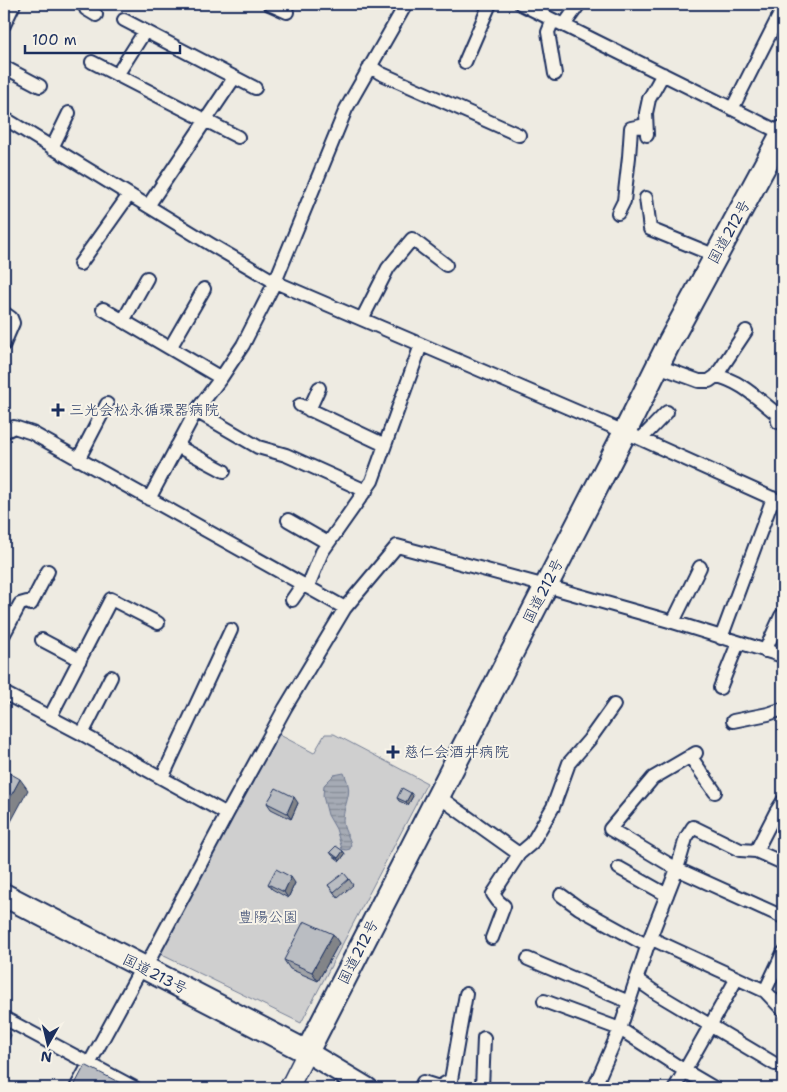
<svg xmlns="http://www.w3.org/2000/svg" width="787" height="1092" font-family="'Shantell Sans','Klee One',sans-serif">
  <defs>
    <pattern id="water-rules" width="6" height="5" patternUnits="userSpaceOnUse" patternTransform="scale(1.25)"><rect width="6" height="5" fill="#a6abb5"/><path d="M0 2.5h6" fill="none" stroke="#868c96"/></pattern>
  </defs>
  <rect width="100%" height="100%" fill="#eeebe2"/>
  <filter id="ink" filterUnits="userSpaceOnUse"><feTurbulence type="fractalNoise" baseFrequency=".02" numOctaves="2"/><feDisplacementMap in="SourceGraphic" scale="10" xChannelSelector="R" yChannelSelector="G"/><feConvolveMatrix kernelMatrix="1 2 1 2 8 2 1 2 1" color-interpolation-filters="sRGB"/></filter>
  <g filter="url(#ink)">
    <path fill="#cfcfcf" stroke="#757f96" d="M 278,734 L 314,753 L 325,734 L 334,734 L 427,783 L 301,1023 L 158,953 Z"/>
    <path fill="url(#water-rules)" stroke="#6e7992" d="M 344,773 C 347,780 350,788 348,796 C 346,806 341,817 344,827 C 346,835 353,841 350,849 L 346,850 L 342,849 L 336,829 L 328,815 L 323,796 L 324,785 L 334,775 Z"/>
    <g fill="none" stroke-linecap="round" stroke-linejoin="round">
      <g stroke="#1b2f5e" stroke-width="16">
        <path id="street" d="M 89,4 L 86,9 L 96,15
          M 269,4 L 287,12
          M 521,4 L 783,134
          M 124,20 L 255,88
          M 553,20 L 548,32 L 555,74
          M 4,25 L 14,4
          M 564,25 L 579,4
          M 92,62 L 238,137
          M 465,62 L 490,4
          M 370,66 L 380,73 L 519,135
          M 4,67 L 40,86
          M 117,75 L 145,31
          M 732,109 L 783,8
          M 4,118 L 210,244 L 275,282 L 641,439 L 783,503
          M 647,135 L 646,113 L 649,99 L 663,74
          M 52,148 L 69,113
          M 646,198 L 650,229 L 716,256
          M 148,206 L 234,78
          M 618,213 L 624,201 L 629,157 L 631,128 L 646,125
          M 80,264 L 129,195
          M 103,309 L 221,378
          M 4,313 L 11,318 L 13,323 L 4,344
          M 362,319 L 388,268 L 412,239 L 446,265
          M 123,321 L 147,278
          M 170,348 L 204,289
          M 658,366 L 699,381 L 709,381 L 716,376 C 740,380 759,400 777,414 L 778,422
          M 716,376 L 746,331
          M 300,405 L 385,445
          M 309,410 L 319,388
          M 196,411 L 258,447 L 286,455 L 366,491
          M 4,432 L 14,427 L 32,433 L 345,608
          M 641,439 L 667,412
          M 177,446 L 224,471
          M 78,460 L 107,404
          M 149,499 L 196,411 L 221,378 L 243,345 L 275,282 L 346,109 L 406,4
          M 288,520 L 328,543
          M 308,586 L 322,552 L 372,481 L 421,345
          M 292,600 L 303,584
          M 673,622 L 700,567
          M 4,634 L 20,604 L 27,602 L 31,604 L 48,571
          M 721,638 L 773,498
          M 42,640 L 80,660
          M 765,651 L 781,616
          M 720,688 L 738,643
          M 4,693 L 82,734 L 227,814
          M 50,717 L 111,599 L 158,623
          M 733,721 L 768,714 L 783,709
          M 82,734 L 111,677
          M 696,753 L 653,778 L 610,829 L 677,869 L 783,917
          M 690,756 L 715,792
          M 162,778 L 231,630
          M 438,796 L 519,854 L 493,894 L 498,901 L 504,906 L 492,938
          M 756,851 L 776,812 L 783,801
          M 519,854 L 532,843 L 553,807 L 569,763 L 589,740 L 614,705
          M 619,868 L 667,895
          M 561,895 L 579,908 L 648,946
          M 650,938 L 765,991 L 783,1010
          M 528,959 L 629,1002
          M 145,968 L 227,814 L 285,708 L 345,608 L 397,546 L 546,586 L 673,622 L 783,656
          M 636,979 L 656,993 L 775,1064
          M 765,991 L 783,953
          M 544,1001 L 620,1029 L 685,1071 L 714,1088
          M 4,1018 L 135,1088
          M 76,1088 L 142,967
          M 420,1088 L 423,1082 L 439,1087 L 451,1080 L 466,994
          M 482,1088 L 484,1038
          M 594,1088 L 620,1029 L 650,938 L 677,869 L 686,838 L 693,827 L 740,850 L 756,851 L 783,863
          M 675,1088 L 737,978"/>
      </g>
      <g stroke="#1b2f5e" stroke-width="21">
        <path id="secondary" d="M 289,1088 L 307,1052"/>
      </g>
      <g stroke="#1b2f5e" stroke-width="24">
        <path id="primary" d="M 307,1052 L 367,1088"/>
      </g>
      <g stroke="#1b2f5e" stroke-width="26">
        <path id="highway" d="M 4,895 L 307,1052 L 625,432 L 669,343 L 783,132"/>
      </g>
      <use href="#street" stroke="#f7f3e8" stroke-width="12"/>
      <use href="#secondary" stroke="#f7f3e8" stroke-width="18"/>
      <use href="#primary" stroke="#f7f3e8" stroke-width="20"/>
      <use href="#highway" stroke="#f7f3e8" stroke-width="22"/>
    </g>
    <path fill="#a0a3a7" stroke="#1b2f5e" d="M 413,796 L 408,805 L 399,801 L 397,798 Z
      M 267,803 L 298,803 L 291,819 L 271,809 Z
      M 343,851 L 345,854 L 340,861 L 332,855 L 330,852 Z
      M 349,879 L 353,885 L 338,898 L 328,885 Z
      M 295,883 L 288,898 L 272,889 L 268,884 Z
      M 339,943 L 318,981 L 290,969 L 284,960 Z"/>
    <path fill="#828488" stroke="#1b2f5e" d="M 20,779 L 28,790 L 7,829 L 4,824 L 4,809 Z
      M 411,793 L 413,796 L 408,805 L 406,802 Z
      M 294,797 L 298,803 L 291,819 L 287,813 Z
      M 343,851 L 345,854 L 340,861 L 338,858 Z
      M 291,877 L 295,883 L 288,898 L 284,892 Z
      M 333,934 L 339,943 L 318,981 L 312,972 Z
      M 7,1029 L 11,1035 L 6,1046 L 4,1044 L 4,1036 Z"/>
    <path fill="#babdc2" stroke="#1b2f5e" d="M 4,770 L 20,779 L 4,809 Z
      M 276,788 L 294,797 L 287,813 L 267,803 Z
      M 402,788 L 411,793 L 406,802 L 397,798 Z
      M 336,846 L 343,851 L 338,858 L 330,852 Z
      M 276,869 L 291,877 L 284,892 L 268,884 Z
      M 344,873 L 349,879 L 334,892 L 328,885 Z
      M 304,921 L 333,934 L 312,972 L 284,960 Z
      M 4,1028 L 7,1029 L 4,1036 Z
      M 85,1065 L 130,1088 L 73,1088 Z"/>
  </g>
  <g fill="#1b2f5e" stroke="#f7f3e8" stroke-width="2">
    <path d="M55.5 402.5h5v5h5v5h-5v5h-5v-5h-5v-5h5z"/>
    <path d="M390.5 744.5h5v5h5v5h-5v5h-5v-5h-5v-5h5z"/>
  </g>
  <g text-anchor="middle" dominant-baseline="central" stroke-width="4" stroke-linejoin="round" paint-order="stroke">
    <g font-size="15" fill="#1b2f5e" stroke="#f7f3e8">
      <text transform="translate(729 232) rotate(-61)">国道212号</text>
      <text transform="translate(543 591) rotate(-63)">国道212号</text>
      <text transform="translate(358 952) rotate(-63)">国道212号</text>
      <text transform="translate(155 974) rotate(27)">国道213号</text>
    </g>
    <g font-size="15" fill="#1b2f5e" stroke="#f7f3e8" text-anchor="start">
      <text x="69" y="410">三光会松永循環器病院</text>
      <text x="404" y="752">慈仁会酒井病院</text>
    </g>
    <g font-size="15" fill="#3f4f75" stroke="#f7f3e8">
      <text x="268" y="917">豊陽公園</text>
    </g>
  </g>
  <rect width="787" height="1092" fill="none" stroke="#f7f3e8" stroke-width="20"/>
  <rect x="10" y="10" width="767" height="1072" fill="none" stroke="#1b2f5e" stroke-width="2" filter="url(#ink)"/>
  <g transform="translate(48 1044) rotate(188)" stroke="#f7f3e8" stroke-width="4" paint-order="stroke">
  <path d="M0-4L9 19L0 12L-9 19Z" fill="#1b2f5e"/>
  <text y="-8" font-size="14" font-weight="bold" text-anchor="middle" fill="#1b2f5e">N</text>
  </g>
  <path d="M25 45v8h155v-8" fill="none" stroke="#1b2f5e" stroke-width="2.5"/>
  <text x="32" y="45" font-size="15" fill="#1b2f5e" stroke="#f7f3e8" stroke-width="4" paint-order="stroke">100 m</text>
</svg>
